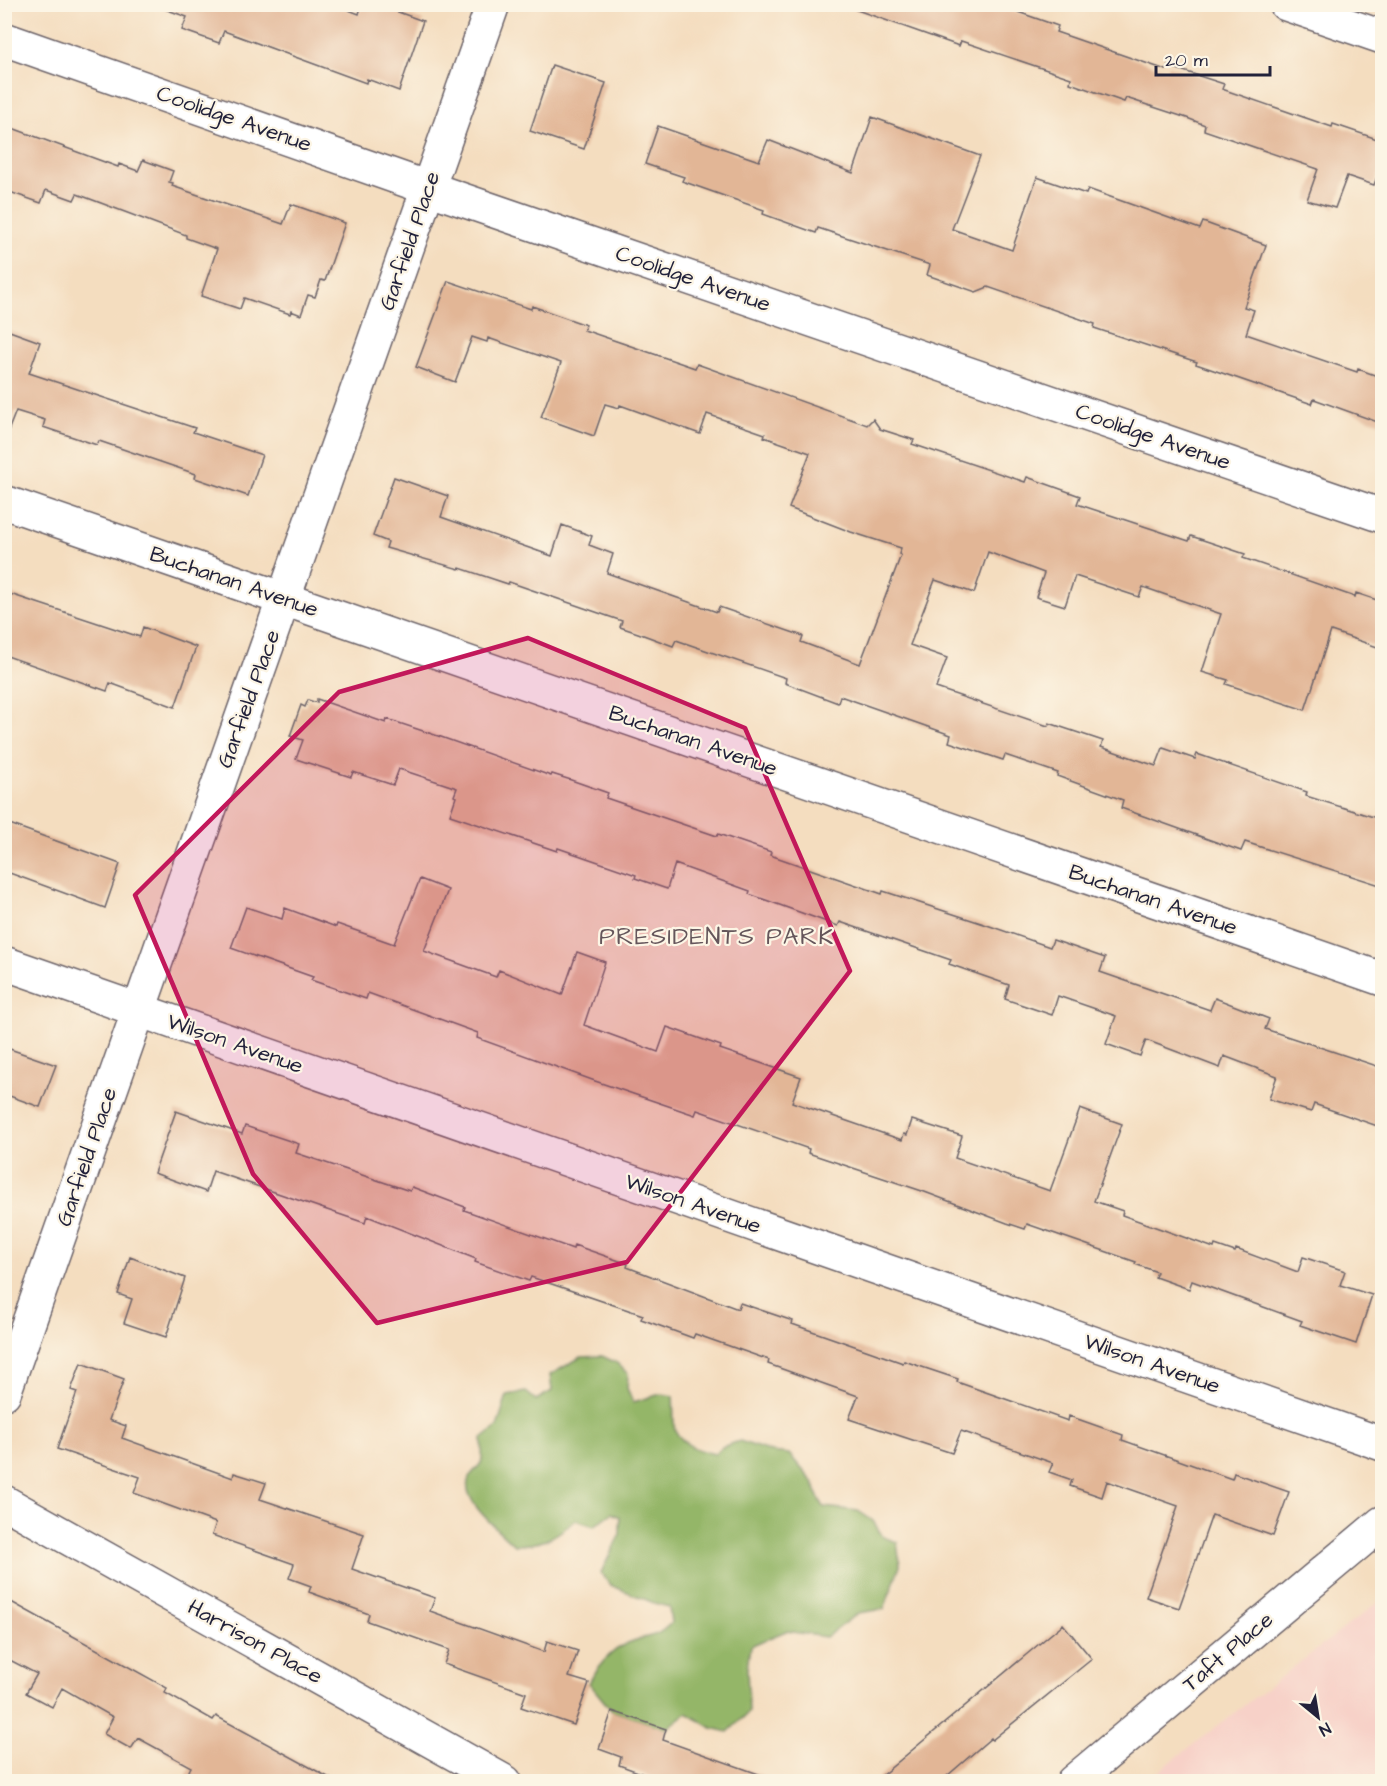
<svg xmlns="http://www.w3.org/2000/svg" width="1387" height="1786" font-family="'Architects Daughter',sans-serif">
  <rect width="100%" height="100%" fill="#fcf5e5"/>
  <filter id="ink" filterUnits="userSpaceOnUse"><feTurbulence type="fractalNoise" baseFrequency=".0167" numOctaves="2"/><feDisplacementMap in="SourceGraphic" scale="12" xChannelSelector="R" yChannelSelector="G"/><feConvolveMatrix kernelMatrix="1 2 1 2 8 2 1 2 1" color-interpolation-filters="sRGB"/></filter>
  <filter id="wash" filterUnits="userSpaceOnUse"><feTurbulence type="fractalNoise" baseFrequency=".008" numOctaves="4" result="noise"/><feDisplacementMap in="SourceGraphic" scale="24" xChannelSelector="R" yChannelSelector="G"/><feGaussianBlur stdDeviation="1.35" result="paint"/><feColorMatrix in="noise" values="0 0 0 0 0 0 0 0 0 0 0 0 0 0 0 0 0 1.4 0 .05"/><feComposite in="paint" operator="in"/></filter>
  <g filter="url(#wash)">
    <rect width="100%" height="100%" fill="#f4ddbf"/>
    <path fill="#f7d1c8" d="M 1382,1599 L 1382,1781 L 1146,1781 Z"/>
    <path fill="#94b668" stroke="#5b6c52" stroke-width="1.5" d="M 602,1356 L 617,1363 L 628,1374 L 627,1388 L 633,1402 L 661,1394 L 673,1396 C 674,1404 673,1425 675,1430 C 683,1446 700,1451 715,1454 L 722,1447 L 740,1441 L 771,1452 L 789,1454 L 814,1483 L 817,1495 L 824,1507 L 858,1511 L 873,1521 L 883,1537 L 897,1542 L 900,1566 L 884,1609 L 858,1613 L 826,1637 L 786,1631 L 750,1646 L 747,1669 L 749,1712 L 728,1732 L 712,1728 L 687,1713 L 666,1729 L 612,1711 L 589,1683 C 599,1664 612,1648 633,1641 C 652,1634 655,1639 671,1623 L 669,1607 L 654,1603 L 610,1585 L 601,1573 L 620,1534 L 620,1517 L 612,1513 L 594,1526 L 576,1520 C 553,1538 544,1545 514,1545 C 500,1531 459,1500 469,1478 C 472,1472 478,1468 481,1463 C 483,1457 482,1446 482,1439 L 497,1427 L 507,1395 L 526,1392 L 536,1400 L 552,1391 L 550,1375 L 581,1357 Z"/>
    <g id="blocks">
      <path fill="#e2b696" d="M 163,4 L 333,4 L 359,14 L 362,4 L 376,4 L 423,21 L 399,91 L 367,79 L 366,83 L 224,31 L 219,43 L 182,30 L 187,17 L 162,8 Z
        M 855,4 L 995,4 L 1058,26 L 1056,32 L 1166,70 L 1168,66 L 1224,84 L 1222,89 L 1332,127 L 1333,124 L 1383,141 L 1383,161 L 1374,185 L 1347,176 L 1335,208 L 1307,200 L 1318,169 L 1204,130 L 1205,125 L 1187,118 L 1126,98 L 1124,102 L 1070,83 L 1071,78 L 961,41 L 959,46 L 854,9 Z
        M 552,65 L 606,83 L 584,149 L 530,131 Z
        M 872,117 L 980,156 L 952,229 L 1012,250 L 1037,177 L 1086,194 L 1088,189 L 1200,229 L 1203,222 L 1266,245 L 1244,307 L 1254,310 L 1246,334 L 1357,372 L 1358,369 L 1383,378 L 1383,424 L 1314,399 L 1312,404 L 1196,364 L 1197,362 L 1094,328 L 1095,324 L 988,287 L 976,292 L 927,275 L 930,265 L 818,228 L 816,233 L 763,214 L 764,210 L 682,181 L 684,177 L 645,164 L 658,126 L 759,161 L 768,140 L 853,173 Z
        M 4,125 L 118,167 L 119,164 L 138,171 L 143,160 L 173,171 L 169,182 L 173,183 L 172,186 L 283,224 L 291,204 L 345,223 L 325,281 L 321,280 L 315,297 L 308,295 L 301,315 L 291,311 L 290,314 L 244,298 L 240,309 L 201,296 L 217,249 L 186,238 L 186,235 L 77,194 L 74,200 L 46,190 L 41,203 L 4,190 Z
        M 448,281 L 531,309 L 532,306 L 586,325 L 584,330 L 695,368 L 697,364 L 867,425 L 873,419 L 880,429 L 914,440 L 912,444 L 1025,482 L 1027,477 L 1080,496 L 1077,504 L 1189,541 L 1191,536 L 1245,554 L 1243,558 L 1355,597 L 1356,593 L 1383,602 L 1383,649 L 1331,631 L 1305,710 L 1226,684 L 1228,680 L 1202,672 L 1221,614 L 1143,587 L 1139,597 L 1075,576 L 1065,606 L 1036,597 L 1044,573 L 988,552 L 974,593 L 935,580 L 910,645 L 947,658 L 936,688 L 1048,726 L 1049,723 L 1103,741 L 1101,747 L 1156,766 L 1163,748 L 1195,759 L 1197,754 L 1307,792 L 1306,796 L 1383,820 L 1383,886 L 1245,842 L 1241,851 L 1121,808 L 1123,800 L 1057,776 L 1058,773 L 1005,755 L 1003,760 L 949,742 L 951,735 L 840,696 L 838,703 L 785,683 L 786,678 L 676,640 L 673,646 L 638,633 L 620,627 L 622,621 L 509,582 L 508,584 L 460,568 L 459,569 L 386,548 L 388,542 L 373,536 L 394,477 L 448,496 L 441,517 L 552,556 L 562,525 L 592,536 L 589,545 L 613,554 L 607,573 L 717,612 L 719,607 L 803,636 L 801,642 L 860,664 L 901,555 L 899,554 L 901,548 L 851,532 L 789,508 L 810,453 L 764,437 L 765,434 L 707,414 L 700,434 L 620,405 L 619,408 L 605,404 L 594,436 L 541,417 L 561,363 L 488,338 L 487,342 L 472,337 L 455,382 L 416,367 Z
        M 4,329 L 40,342 L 29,373 L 195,428 L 193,432 L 262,455 L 248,496 L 195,478 L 196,474 L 99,441 L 97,445 L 43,427 L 45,420 L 16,411 L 8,431 L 4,430 Z
        M 4,592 L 140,637 L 143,627 L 196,647 L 175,707 L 110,683 L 107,691 L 4,655 Z
        M 317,699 L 386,723 L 387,719 L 441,737 L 551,776 L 552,774 L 571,780 L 608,793 L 606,798 L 717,836 L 718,834 L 771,852 L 770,855 L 882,894 L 883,891 L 984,924 L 1050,947 L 1053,940 L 1105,958 L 1100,972 L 1210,1010 L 1215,998 L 1269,1019 L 1265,1029 L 1383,1068 L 1383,1128 L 1314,1104 L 1311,1112 L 1269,1099 L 1277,1076 L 1224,1056 L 1220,1068 L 1146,1040 L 1140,1056 L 1106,1044 L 1116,1016 L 1058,996 L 1052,1015 L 1005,999 L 1009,985 L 949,964 L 951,960 L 840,922 L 838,926 L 749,894 L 750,891 L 675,864 L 667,889 L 635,878 L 636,875 L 558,848 L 557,851 L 450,815 L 456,797 L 454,796 L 457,788 L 399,769 L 393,785 L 353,772 L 351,777 L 296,759 L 303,740 L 290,736 L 301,705 L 305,707 L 308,700 L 317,703 Z
        M 4,822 L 120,864 L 105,908 L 4,871 Z
        M 420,879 L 448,890 L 424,951 L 496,977 L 499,970 L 562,995 L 577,952 L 605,962 L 584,1025 L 658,1052 L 667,1027 L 721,1046 L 720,1049 L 801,1077 L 792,1102 L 902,1140 L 904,1134 L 907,1135 L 912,1120 L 962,1136 L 955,1158 L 1050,1191 L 1080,1109 L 1122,1124 L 1094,1201 L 1123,1211 L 1122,1215 L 1214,1248 L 1215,1245 L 1235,1252 L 1236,1249 L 1298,1272 L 1303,1257 L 1345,1271 L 1340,1285 L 1372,1295 L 1356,1344 L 1300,1325 L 1302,1321 L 1192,1281 L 1189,1289 L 1155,1277 L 1157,1272 L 1135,1264 L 1136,1262 L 1027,1224 L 1025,1229 L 1007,1223 L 922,1191 L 808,1153 L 809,1149 L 697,1110 L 695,1115 L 595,1081 L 477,1038 L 478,1033 L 368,993 L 366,999 L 311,980 L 313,977 L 231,948 L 246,907 L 282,919 L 285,908 L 336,927 L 337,924 L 394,944 Z
        M 4,1047 L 56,1065 L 40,1107 L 4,1094 Z
        M 176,1111 L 242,1134 L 245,1126 L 299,1144 L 296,1153 L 410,1191 L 412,1187 L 465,1207 L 464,1210 L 573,1249 L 574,1245 L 628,1264 L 627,1267 L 738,1309 L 740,1303 L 793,1321 L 792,1324 L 903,1363 L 904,1361 L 958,1379 L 957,1382 L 1068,1421 L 1069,1416 L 1123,1435 L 1122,1440 L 1232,1479 L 1234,1473 L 1289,1492 L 1273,1536 L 1212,1515 L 1179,1608 L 1146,1597 L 1178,1506 L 1107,1481 L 1102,1497 L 1070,1486 L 1072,1480 L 1049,1472 L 1053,1463 L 961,1431 L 952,1453 L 849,1419 L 858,1396 L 768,1364 L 769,1360 L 695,1334 L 693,1338 L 641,1319 L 643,1315 L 531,1277 L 529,1281 L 475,1262 L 476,1259 L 367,1216 L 365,1223 L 213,1171 L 206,1192 L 154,1173 Z
        M 130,1257 L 185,1278 L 166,1337 L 124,1323 L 132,1299 L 118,1294 Z
        M 81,1363 L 124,1379 L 109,1420 L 126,1426 L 122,1438 L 233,1478 L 234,1473 L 266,1483 L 260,1499 L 364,1534 L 352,1569 L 435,1598 L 430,1611 L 544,1652 L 547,1641 L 578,1651 L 569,1677 L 589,1683 L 574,1725 L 521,1707 L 526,1693 L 444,1664 L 449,1650 L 367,1621 L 369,1614 L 309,1592 L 311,1586 L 289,1578 L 294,1564 L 212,1535 L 216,1523 L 134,1493 L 140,1477 L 57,1449 L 77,1392 L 71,1390 Z
        M 4,1598 L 167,1688 L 165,1693 L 213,1720 L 216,1716 L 337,1782 L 183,1782 L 191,1767 L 138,1738 L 131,1749 L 104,1734 L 113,1717 L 62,1688 L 52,1707 L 26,1693 L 37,1674 L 4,1657 Z
        M 1063,1624 L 1092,1659 L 992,1740 L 991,1738 L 940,1782 L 874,1782 Z
        M 612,1711 L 666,1729 L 663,1740 L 767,1777 L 767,1782 L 665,1782 L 619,1765 L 621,1757 L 599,1749 Z"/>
    </g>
  </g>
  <g filter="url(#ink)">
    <use href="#blocks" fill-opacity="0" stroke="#6c6369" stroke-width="1.5"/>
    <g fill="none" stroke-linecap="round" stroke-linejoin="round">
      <g stroke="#6c6369" stroke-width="36">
        <path id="street" d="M 1286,4 L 1382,37
          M 4,39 L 428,188 L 1382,516
          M 4,502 L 1382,979
          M 4,963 L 1382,1444
          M 4,1393 L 493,4
          M 4,1502 L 505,1782
          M 1073,1782 L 1382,1523"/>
      </g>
      <use href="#street" stroke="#fff" stroke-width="33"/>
    </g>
  </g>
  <path fill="#c2185b" fill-opacity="0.2" stroke="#c2185b" stroke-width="4.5" stroke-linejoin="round" d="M 528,638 L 745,728 L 850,971 L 627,1262 L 377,1323 L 253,1174 L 135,895 L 339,692 Z"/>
  <g text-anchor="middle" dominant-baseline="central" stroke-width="4.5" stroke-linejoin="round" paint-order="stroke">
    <g font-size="22" fill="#22223b" stroke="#fcf5e5">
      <text transform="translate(234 119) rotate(19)">Coolidge Avenue</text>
      <text transform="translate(410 241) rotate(-71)">Garfield Place</text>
      <text transform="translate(693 279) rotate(19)">Coolidge Avenue</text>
      <text transform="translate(1153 437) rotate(19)">Coolidge Avenue</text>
      <text transform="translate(234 582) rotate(19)">Buchanan Avenue</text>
      <text transform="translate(249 699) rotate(-70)">Garfield Place</text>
      <text transform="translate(693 741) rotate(19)">Buchanan Avenue</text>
      <text transform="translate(1153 900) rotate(19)">Buchanan Avenue</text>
      <text transform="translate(235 1044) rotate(19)">Wilson Avenue</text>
      <text transform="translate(87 1157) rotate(-71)">Garfield Place</text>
      <text transform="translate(693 1204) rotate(19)">Wilson Avenue</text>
      <text transform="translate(1152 1364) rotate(19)">Wilson Avenue</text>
      <text transform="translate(255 1642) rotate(29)">Harrison Place</text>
      <text transform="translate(1228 1652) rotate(-40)">Taft Place</text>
    </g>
    <g font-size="24" letter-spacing="1.5" fill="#65565b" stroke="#fcf5e5">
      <text x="717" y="937">PRESIDENTS PARK</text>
    </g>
  </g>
  <rect width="1387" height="1786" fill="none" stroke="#fcf5e5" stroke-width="24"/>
  <g transform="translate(1318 1717) rotate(150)" stroke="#fcf5e5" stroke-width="4.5" paint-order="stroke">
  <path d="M0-4.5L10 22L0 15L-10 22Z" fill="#22223b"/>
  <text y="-9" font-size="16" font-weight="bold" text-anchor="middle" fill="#22223b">N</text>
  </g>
  <path d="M1156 66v9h114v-9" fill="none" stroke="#22223b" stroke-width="3"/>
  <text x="1165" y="66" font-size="18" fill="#22223b" stroke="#fcf5e5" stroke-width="4.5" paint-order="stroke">20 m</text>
</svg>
